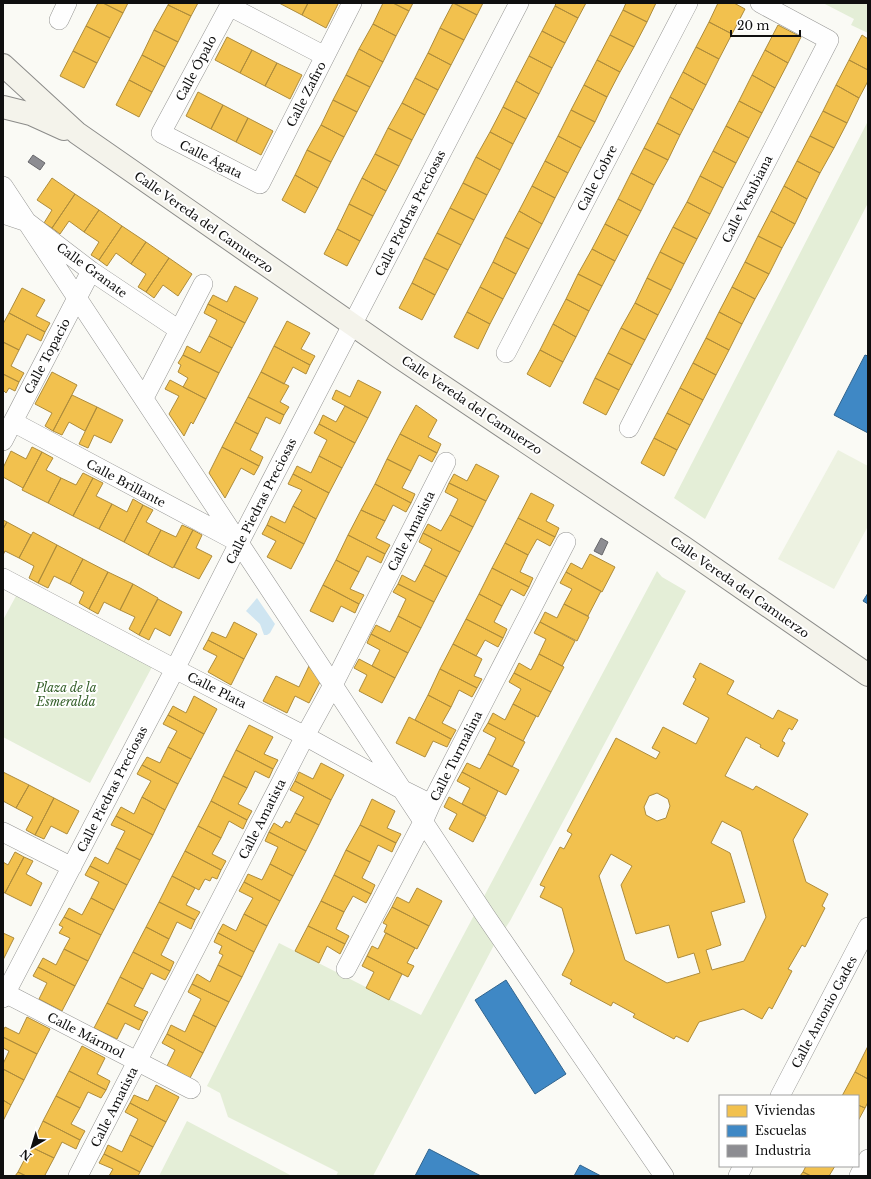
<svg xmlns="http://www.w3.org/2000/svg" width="871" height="1179" font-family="'Libre Baskerville',serif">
  <rect width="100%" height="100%" fill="#fafaf5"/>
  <path fill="#e4eed7" d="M 823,3 L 868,3 L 868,33 L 851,25 L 854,19 Z
    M 868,121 L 868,203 L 705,519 L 674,498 Z
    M 657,571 L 662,577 L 686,591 L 510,921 L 494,945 L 373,1176 L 336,1176 L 338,1172 L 228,1117 L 220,1093 L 207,1086 L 279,943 L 421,1015 Z
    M 16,596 L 152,667 L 90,783 L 3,737 L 3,620 Z
    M 187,1121 L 292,1176 L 159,1176 Z"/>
  <path fill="#edf2e1" d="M 838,450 L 868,466 L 868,526 L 834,589 L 778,559 Z"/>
  <path fill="#cfe5f1" d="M 257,598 L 275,624 L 270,633 L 267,635 L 264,635 L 260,624 L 246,611 Z"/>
  <path fill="#f2c14e" stroke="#ae8c3b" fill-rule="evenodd" d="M 98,3 L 103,3 L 123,13 L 110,38 L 86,26 Z
    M 103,3 L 128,3 L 123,13 Z
    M 169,3 L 198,3 L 191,16 L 168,5 Z
    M 279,3 L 308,3 L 302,15 Z
    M 308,3 L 336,3 L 338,4 L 326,28 L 302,15 Z
    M 383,3 L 393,3 L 409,11 L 396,36 L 373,24 Z
    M 393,3 L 413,3 L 409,11 Z
    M 453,3 L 477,15 L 464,40 L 440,28 Z
    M 454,3 L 483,3 L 477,15 Z
    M 556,3 L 586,3 L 578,18 L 555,6 Z
    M 626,3 L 656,3 L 647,22 L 623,10 Z
    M 718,3 L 734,3 L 745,9 L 732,34 L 709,22 Z
    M 168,5 L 191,16 L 178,42 L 154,30 Z
    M 555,6 L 578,18 L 565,43 L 542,31 Z
    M 623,10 L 647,22 L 634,47 L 610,35 Z
    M 709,22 L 732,34 L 719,59 L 696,47 Z
    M 373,24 L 396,36 L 383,62 L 359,49 Z
    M 778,25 L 801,37 L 788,63 L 765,50 Z
    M 86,26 L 110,38 L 97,63 L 73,51 Z
    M 440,28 L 464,40 L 451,65 L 428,53 Z
    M 154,30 L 178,42 L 165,67 L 142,55 Z
    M 542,31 L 565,43 L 552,68 L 529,56 Z
    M 610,35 L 634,47 L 620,72 L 597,60 Z
    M 862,35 L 868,39 L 868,70 L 849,60 Z
    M 227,37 L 252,50 L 240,73 L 215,60 Z
    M 696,47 L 719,59 L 706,85 L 683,72 Z
    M 359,49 L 383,62 L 370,87 L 346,75 Z
    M 252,50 L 277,63 L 265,86 L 240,73 Z
    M 765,50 L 788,63 L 775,88 L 752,75 Z
    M 73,51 L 97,63 L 84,88 L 60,76 Z
    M 428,53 L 451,65 L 438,90 L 415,78 Z
    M 142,55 L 165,67 L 152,92 L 129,80 Z
    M 529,56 L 552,68 L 539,94 L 516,81 Z
    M 597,60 L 620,72 L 607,97 L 584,85 Z
    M 849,60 L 868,70 L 868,81 L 859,98 L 836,85 Z
    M 277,63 L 302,75 L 290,99 L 265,86 Z
    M 683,72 L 706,85 L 693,110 L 670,97 Z
    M 346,75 L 370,87 L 357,112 L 333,100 Z
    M 752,75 L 775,88 L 762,113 L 739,101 Z
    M 415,78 L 438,90 L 425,115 L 402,103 Z
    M 129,80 L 152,92 L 139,117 L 116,105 Z
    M 516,81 L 539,94 L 526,119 L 503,107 Z
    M 584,85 L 607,97 L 595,122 L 571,110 Z
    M 836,85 L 859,98 L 847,123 L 823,111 Z
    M 198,92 L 223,105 L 211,129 L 186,116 Z
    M 670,97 L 693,110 L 680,135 L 657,123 Z
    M 333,100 L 357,112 L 344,137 L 321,125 Z
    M 739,101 L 762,113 L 749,138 L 726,126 Z
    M 402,103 L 425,115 L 412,140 L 388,128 Z
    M 223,105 L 248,118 L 236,142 L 211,129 Z
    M 503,107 L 526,119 L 513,144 L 490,132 Z
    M 571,110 L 595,122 L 581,148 L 558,136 Z
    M 823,111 L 847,123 L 834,148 L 810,136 Z
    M 248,118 L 273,131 L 261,155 L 236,142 Z
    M 657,123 L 680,135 L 668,160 L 644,148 Z
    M 321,125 L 344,137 L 331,162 L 307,150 Z
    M 726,126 L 749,138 L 736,163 L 713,151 Z
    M 388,128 L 412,140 L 399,166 L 375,154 Z
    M 490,132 L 513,144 L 500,170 L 476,157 Z
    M 558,136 L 581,148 L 568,173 L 545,161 Z
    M 810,136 L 834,148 L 820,173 L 797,161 Z
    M 644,148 L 668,160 L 654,185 L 631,173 Z
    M 307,150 L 331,162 L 318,188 L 295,175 Z
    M 713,151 L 736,163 L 723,188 L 700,176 Z
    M 375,154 L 399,166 L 386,191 L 362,178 Z
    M 476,157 L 500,170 L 487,195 L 463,183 Z
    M 545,161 L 568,173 L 555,198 L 532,186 Z
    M 797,161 L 820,173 L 807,199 L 784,186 Z
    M 631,173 L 654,185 L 641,211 L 618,199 Z
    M 295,175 L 318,188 L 305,213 L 282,200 Z
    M 700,176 L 723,188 L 710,214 L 687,202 Z
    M 52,178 L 75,194 L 52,228 L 44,223 L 52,210 L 37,200 Z
    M 362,178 L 386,191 L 373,216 L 349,204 Z
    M 463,183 L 487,195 L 474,220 L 450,208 Z
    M 532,186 L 555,198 L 542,224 L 519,211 Z
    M 784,186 L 807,199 L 795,224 L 771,211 Z
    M 75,194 L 99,210 L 84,232 L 69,221 L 60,234 L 52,228 Z
    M 618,199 L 641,211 L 628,236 L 605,224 Z
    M 687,202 L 710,214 L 697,239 L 673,227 Z
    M 349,204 L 373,216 L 360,241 L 337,229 Z
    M 450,208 L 474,220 L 461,245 L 437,233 Z
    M 99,210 L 122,226 L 99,260 L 91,255 L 99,242 L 84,232 Z
    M 519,211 L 542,224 L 529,249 L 505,237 Z
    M 771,211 L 795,224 L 782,248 L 758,236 Z
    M 605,224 L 628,236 L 615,261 L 592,249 Z
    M 122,226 L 146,242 L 131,264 L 116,253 L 107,266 L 99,260 Z
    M 673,227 L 697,239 L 684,264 L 660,252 Z
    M 337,229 L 360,241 L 347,266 L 324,254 Z
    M 437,233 L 461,245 L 448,270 L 424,258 Z
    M 758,236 L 782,248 L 769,274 L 745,262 Z
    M 505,237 L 529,249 L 516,274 L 493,262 Z
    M 146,242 L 169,258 L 146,292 L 138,287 L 146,274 L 131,264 Z
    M 592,249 L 615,261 L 602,286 L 578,274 Z
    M 660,252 L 684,264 L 671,290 L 647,278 Z
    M 169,258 L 192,274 L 178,296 L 163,285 L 154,298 L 146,292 Z
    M 424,258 L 448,270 L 435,295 L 412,283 Z
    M 493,262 L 516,274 L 503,299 L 480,287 Z
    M 745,262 L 769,274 L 755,299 L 732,287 Z
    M 578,274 L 602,286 L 589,311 L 566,299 Z
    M 647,278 L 671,290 L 658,315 L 635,303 Z
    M 412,283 L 435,295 L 422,320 L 399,308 Z
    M 235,286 L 258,298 L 245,323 L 208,304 L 213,295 L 227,302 Z
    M 480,287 L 503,299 L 490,324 L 467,312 Z
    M 732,287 L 755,299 L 742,324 L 719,312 Z
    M 22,288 L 45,300 L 36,316 L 50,323 L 45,332 L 9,313 Z
    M 566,299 L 589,311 L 576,337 L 553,324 Z
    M 635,303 L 658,315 L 645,340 L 621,328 Z
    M 208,304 L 245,323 L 232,348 L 209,336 L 217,320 L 204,313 Z
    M 467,312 L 490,324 L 478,349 L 454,337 Z
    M 719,312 L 742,324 L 729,350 L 706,338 Z
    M 9,313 L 45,332 L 41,341 L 27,334 L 19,350 L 3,342 L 3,324 Z
    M 287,321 L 310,333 L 301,349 L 315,356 L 310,365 L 274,346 Z
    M 553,324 L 576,337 L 563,362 L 540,350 Z
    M 621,328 L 645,340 L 632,365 L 608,353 Z
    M 209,336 L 232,348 L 219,373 L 183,355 L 187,346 L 200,353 Z
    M 706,338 L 729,350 L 716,375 L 693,363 Z
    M 3,342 L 19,350 L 11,366 L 24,373 L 19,382 L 3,374 Z
    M 274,346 L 310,365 L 306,374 L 293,367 L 284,384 L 261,372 Z
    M 540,350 L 563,362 L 550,387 L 527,374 Z
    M 608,353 L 632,365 L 619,390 L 595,378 Z
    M 183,355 L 219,373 L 206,399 L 183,387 L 188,378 L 178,372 L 181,365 L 178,363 Z
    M 693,363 L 716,375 L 703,400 L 680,388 Z
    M 52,372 L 77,385 L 53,431 L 45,426 L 52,413 L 35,404 Z
    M 261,372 L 289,386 L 280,402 L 289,407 L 284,415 L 248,397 Z
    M 3,374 L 19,382 L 15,391 L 9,388 L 6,393 L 4,391 L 3,393 Z
    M 595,378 L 619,390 L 606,415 L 583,403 Z
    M 170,380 L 206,399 L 193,424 L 191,422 L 184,436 L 169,414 L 179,396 L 165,389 Z
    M 358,380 L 381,392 L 368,418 L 332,399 L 336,390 L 350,397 Z
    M 680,388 L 703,400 L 690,425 L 667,413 Z
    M 72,395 L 97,407 L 85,431 L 69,422 L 62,435 L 53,431 Z
    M 248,397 L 284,415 L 280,424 L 266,417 L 258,434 L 235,422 Z
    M 416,405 L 437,420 L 428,437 L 441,444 L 437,453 L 400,434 Z
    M 345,406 L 368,418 L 355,443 L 319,424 L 323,415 L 336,422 Z
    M 97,407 L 123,420 L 111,443 L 94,435 L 88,448 L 79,444 Z
    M 667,413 L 690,425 L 677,450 L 654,438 Z
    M 235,422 L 258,434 L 250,450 L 263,457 L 259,466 L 222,447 Z
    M 319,424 L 355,443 L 342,468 L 319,456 L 327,440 L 314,433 Z
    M 400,434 L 437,453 L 432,462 L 419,455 L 411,471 L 387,459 Z
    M 654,438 L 677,450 L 664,476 L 641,463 Z
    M 32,447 L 42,452 L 23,488 L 3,477 L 3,468 L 11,451 L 26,459 Z
    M 222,447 L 259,466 L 254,475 L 241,468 L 225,498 L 209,473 Z
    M 42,452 L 53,458 L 46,470 L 61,478 L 48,503 L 22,490 Z
    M 319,456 L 342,468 L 329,493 L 293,474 L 297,466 L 311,473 Z
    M 387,459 L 411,471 L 402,488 L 415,494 L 411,503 L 375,484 Z
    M 476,464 L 499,476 L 486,501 L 449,483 L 454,474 L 467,481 Z
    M 83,473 L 93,478 L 73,516 L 48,503 L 61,478 L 76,485 Z
    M 293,474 L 329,493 L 316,519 L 293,506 L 302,490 L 288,484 Z
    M 93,478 L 103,483 L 96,496 L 112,504 L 99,529 L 73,516 Z
    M 449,483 L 486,501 L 473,527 L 450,515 L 458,499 L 445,492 Z
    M 375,484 L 411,503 L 406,512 L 393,505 L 385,521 L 361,510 Z
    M 531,493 L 554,505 L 546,521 L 559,528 L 555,537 L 518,518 Z
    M 133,499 L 143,505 L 124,542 L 99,529 L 112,504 L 127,512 Z
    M 143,505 L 153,510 L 146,522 L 161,530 L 148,555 L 124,542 Z
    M 293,506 L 316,519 L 304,544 L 267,525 L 271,516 L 285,523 Z
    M 361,510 L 385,521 L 376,538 L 390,545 L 385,554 L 348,535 Z
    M 450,515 L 473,527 L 460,552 L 423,533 L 428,524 L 441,531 Z
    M 518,518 L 555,537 L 550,546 L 537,539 L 528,555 L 505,543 Z
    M 3,520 L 7,522 L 3,529 Z
    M 7,522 L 31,535 L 19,558 L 5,551 L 3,555 L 3,529 Z
    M 182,525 L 193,530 L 173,568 L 148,555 L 161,530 L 176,537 Z
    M 267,525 L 304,544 L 291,569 L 267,557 L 276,541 L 262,534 Z
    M 193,530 L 202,535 L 196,548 L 212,556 L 199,579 L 174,567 Z
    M 33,532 L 57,545 L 38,583 L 29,578 L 34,566 L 19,558 Z
    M 423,533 L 460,552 L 447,577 L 424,565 L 432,549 L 419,542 Z
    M 348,535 L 385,554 L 381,563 L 367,556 L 359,572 L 336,560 Z
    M 505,543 L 528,555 L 520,572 L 533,578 L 529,587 L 492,568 Z
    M 57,545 L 83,559 L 70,584 L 54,576 L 48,588 L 38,583 Z
    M 590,554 L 615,567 L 602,592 L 566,572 L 571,563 L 582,569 Z
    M 83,559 L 108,572 L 89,609 L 79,603 L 84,592 L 70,584 Z
    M 336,560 L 359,572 L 350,589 L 364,595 L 359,604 L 323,585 Z
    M 424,565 L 447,577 L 434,602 L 398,584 L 402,575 L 415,582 Z
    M 492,568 L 529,587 L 524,596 L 511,589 L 502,606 L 479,594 Z
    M 108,572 L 133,584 L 120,610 L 104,602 L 98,614 L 89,609 Z
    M 566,572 L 601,591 L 588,616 L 564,604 L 572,589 L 560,583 Z
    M 133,584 L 158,598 L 139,635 L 129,629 L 135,617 L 120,610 Z
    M 398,584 L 434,602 L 421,628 L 398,616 L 406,599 L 393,592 Z
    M 323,585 L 359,604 L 355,613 L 341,606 L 333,622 L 310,611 Z
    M 479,594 L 502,606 L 494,622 L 507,629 L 503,638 L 466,619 Z
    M 158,599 L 182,612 L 170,636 L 155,628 L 149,640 L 139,635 Z
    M 564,604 L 589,617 L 577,641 L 540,622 L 545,612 L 557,618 Z
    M 398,616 L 421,628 L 408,653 L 371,634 L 376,625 L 390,632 Z
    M 466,619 L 503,638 L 498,647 L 485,640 L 476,656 L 453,644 Z
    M 234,622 L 257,634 L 244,659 L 208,640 L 212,632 L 226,638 Z
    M 540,622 L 575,641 L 562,666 L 539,654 L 546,639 L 534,633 Z
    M 371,634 L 408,653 L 395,678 L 372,666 L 380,650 L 367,643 Z
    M 208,640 L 244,659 L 231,685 L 208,672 L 217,656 L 203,649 Z
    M 453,644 L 482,659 L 474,676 L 482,679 L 477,688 L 440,669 Z
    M 539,654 L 564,667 L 551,692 L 514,673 L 519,663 L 531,670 Z
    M 359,659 L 395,678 L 382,703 L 359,691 L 367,675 L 354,668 Z
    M 700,663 L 734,681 L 727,694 L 773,719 L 778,710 L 798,720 L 792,730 L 789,728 L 782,741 L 785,743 L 778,757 L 760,747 L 761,745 L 746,737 L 725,776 L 753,790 L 756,786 L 808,814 L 793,840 L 806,882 L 828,894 L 822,906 L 825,908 L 805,947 L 802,945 L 788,969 L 792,971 L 772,1009 L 769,1007 L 762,1019 L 743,1009 L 699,1022 L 688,1042 L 676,1036 L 674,1039 L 633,1017 L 635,1014 L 613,1002 L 611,1006 L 570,984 L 572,980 L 562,975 L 574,951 L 562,908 L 540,897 L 545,887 L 540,885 L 560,847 L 564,849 L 572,834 L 567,831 L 616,738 L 656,759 L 660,752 L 652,748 L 663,727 L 696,744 L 709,718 L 683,704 L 696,679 L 693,677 ZM 657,793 L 668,799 L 670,806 L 666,818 L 657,821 L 646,815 L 644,807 L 649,796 ZM 722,821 L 741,831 L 766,917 L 744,961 L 712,970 L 706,950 L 721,945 L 711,912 L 745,902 L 730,853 L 711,843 ZM 611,854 L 632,866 L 621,885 L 636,934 L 669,925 L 678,958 L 694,953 L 700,973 L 667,983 L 625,960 L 599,876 Z
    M 309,666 L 320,682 L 309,703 L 295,696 L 287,713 L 263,701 L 276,676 L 299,687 Z
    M 440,669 L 477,688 L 472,697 L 459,690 L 451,707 L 428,695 Z
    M 514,673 L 551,692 L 538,717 L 513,704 L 521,689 L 509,682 Z
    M 428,695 L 451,707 L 442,723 L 456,730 L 451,739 L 415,720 Z
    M 194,696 L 217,709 L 204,734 L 168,715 L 173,706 L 186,713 Z
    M 513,704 L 536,716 L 523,741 L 488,723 L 493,713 L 505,720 Z
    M 168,715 L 204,734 L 191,759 L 168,747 L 177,731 L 163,724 Z
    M 409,717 L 451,739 L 447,747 L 433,741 L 425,757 L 396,743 Z
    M 488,723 L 525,742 L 512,767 L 488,754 L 496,738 L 483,731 Z
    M 249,725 L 273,737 L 264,754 L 278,760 L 273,769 L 236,750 Z
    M 168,747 L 191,759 L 178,784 L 142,765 L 147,757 L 160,763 Z
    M 236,750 L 273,769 L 269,778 L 255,771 L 247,788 L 223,776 Z
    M 488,754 L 519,770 L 506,795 L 462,772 L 467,763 L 480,769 Z
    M 321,763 L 344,775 L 331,800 L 295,781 L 299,772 L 313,779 Z
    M 142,765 L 178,784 L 165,810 L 142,797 L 151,781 L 137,774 Z
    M 3,772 L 29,785 L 16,808 L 3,801 Z
    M 462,772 L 498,791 L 486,816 L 462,804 L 470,788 L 457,781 Z
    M 223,776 L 247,788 L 238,804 L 252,811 L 247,820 L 211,801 Z
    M 295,781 L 331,800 L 319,825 L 295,813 L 304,797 L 290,790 Z
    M 29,785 L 54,798 L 35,835 L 26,830 L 33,817 L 16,808 Z
    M 142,797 L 165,810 L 153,835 L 116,816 L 121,807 L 134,814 Z
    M 449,797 L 486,817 L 473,842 L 449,829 L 457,814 L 444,807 Z
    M 54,798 L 79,811 L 67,834 L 51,826 L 44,839 L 35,835 Z
    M 372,799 L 395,811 L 387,828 L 401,834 L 396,843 L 360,825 Z
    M 211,801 L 247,820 L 243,829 L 229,821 L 221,838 L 198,826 Z
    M 295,813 L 319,825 L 306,851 L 269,832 L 274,823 L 282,828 L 286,821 L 290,823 Z
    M 116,816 L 153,835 L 140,860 L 116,848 L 125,831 L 111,825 Z
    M 360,825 L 396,843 L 392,852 L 378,845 L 370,862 L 346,850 Z
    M 198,826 L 221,838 L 212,854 L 226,861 L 221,870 L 185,851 Z
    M 269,832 L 306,851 L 293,876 L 270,864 L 278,847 L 265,841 Z
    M 116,848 L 140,860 L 127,885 L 90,866 L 95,857 L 108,864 Z
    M 346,850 L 370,862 L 362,878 L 375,885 L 371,894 L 334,875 Z
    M 185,851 L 221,870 L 217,879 L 212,877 L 210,881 L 205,879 L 199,890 L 172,876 Z
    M 15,852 L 24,857 L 5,893 L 3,892 L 3,862 L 8,865 Z
    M 24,857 L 33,861 L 26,874 L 42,883 L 31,906 L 5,893 Z
    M 270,864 L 293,876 L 280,901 L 244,882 L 248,874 L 262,880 Z
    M 90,866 L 127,885 L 114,910 L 91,898 L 99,882 L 85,875 Z
    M 334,875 L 371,894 L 366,903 L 353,896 L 344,912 L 321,901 Z
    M 172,876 L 195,888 L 186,905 L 200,912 L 195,920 L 159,902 Z
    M 244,882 L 280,901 L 267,926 L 244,914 L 253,898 L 239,891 Z
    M 417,888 L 442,901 L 429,926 L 392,907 L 397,897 L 409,903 Z
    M 91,898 L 114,910 L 101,935 L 64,917 L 69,908 L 82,915 Z
    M 321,901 L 344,912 L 336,929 L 349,936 L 345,944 L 308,926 Z
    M 159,902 L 195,920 L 191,929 L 177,922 L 169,939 L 146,927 Z
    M 392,907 L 429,926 L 417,949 L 384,932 L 387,925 L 383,923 Z
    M 244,914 L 267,926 L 254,952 L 218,933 L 223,924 L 236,931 Z
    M 64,917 L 101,935 L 88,961 L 64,949 L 70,938 L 59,933 L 63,927 L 59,925 Z
    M 308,926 L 345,944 L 340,954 L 327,946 L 319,963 L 295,951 Z
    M 146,927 L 169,939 L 161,955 L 174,962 L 170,971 L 133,952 Z
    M 3,933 L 14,938 L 3,960 Z
    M 218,933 L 254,952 L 242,977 L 218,965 L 223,955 L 219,953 L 222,946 L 214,942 Z
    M 386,933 L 415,948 L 407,963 L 414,966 L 408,977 L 367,956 L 372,946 L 378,949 Z
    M 64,949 L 88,961 L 75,986 L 38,967 L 43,958 L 56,965 Z
    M 133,952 L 170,971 L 165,980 L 151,973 L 143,989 L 120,977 Z
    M 367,956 L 402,974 L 389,1000 L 366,988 L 374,972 L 362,966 Z
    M 218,965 L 242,977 L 229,1002 L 192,984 L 197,974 L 210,982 Z
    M 38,967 L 75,986 L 62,1011 L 39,999 L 47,983 L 33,976 Z
    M 120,977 L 143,989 L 134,1006 L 148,1012 L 143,1021 L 107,1003 Z
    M 192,984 L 229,1002 L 216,1027 L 193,1015 L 201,999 L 188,992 Z
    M 107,1003 L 143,1021 L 139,1030 L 125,1023 L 117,1039 L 94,1028 Z
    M 193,1015 L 216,1027 L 203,1053 L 167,1034 L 171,1025 L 185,1032 Z
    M 27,1017 L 50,1029 L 37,1054 L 3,1037 L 3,1031 L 5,1027 L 19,1034 Z
    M 167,1034 L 203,1053 L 190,1078 L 167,1066 L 175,1050 L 162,1043 Z
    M 3,1037 L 37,1054 L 24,1080 L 3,1069 L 3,1064 L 9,1051 L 3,1048 Z
    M 82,1046 L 105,1058 L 97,1074 L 110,1081 L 106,1090 L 69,1071 Z
    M 868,1046 L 868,1079 L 855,1072 Z
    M 3,1069 L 24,1080 L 11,1105 L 3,1100 Z
    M 69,1071 L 106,1090 L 101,1098 L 88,1092 L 80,1108 L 56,1096 Z
    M 855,1072 L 868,1079 L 868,1102 L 865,1108 L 858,1105 L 858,1096 L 842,1096 Z
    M 156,1085 L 179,1097 L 166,1122 L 130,1103 L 134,1095 L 148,1101 Z
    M 56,1096 L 80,1108 L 71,1124 L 85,1131 L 80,1140 L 43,1121 Z
    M 3,1100 L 11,1105 L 3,1121 Z
    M 130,1103 L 166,1122 L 153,1147 L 130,1135 L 138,1119 L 125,1112 Z
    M 858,1105 L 865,1108 L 858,1121 Z
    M 43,1121 L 80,1140 L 76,1149 L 62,1142 L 54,1158 L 31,1147 Z
    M 130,1135 L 153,1147 L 140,1172 L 104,1154 L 108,1145 L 122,1152 Z
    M 31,1147 L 54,1158 L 45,1175 L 47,1176 L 26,1176 L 18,1172 Z
    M 104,1154 L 140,1172 L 138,1176 L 109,1176 L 113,1169 L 99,1163 Z
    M 806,1166 L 835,1166 L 829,1176 L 811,1176 L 803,1172 Z
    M 18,1172 L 26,1176 L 15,1176 Z
    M 803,1172 L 811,1176 L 800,1176 Z"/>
  <path fill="#3f88c5" stroke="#31648e" d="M 865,355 L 868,356 L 868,433 L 834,415 Z
    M 868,593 L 868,604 L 863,601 Z
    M 506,980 L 566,1074 L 535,1094 L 475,1000 Z
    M 429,1149 L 481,1176 L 415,1176 Z
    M 580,1165 L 601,1176 L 574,1176 Z"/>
  <path fill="#8d8d92" stroke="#67676b" d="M 33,155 L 45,163 L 40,170 L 28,162 Z
    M 601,538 L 608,542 L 602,555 L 594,551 Z"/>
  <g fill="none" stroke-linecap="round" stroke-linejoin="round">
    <g stroke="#959593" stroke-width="20">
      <path id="street" d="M 231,3 L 161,133 L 260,184 L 352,3
        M 229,6 L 325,56
        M 59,20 L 67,3
        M 3,186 L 485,915 L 664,1176
        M 3,214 L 27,222 L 91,271 L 179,330
        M 506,353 L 688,3
        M 144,398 L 203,284
        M 13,422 L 238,542
        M 629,428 L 829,40 L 760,3
        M 3,441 L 91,271
        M 3,578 L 175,669 L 305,736 L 401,789 L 431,804
        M 3,832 L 72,867
        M 346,969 L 423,822 L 431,804 L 566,542
        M 3,992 L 191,1089
        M 3,998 L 175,669 L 239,543 L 519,3
        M 780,1096 L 868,927
        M 78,1176 L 305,736 L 333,685 L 446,462
        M 738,1176 L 743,1166
        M 859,1176 L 868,1159"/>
    </g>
    <g stroke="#8b8b89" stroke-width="24">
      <path id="secondary" d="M 3,65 L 77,133 L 399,357 L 683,547 L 868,675
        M 3,107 L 31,114 L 64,129"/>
    </g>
    <use href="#street" stroke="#fefefe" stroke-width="19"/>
    <use href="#secondary" stroke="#f4f3eb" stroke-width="22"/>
  </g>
  <g text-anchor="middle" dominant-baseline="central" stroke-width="4" stroke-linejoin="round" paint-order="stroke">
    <g font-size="12" fill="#0f0f0f" stroke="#fff">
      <text transform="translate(196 68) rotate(-62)">Calle Ópalo</text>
      <text transform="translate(306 94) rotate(-63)">Calle Zafiro</text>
      <text transform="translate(211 159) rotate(27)">Calle Ágata</text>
      <text transform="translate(597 178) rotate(-63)">Calle Cobre</text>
      <text transform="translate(747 199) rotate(-63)">Calle Vesubiana</text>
      <text transform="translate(410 213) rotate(-63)">Calle Piedras Preciosas</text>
      <text transform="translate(204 222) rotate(35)">Calle Vereda del Camuerzo</text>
      <text transform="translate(92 270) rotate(36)">Calle Granate</text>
      <text transform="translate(47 356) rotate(-62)">Calle Topacio</text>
      <text transform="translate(472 405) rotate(34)">Calle Vereda del Camuerzo</text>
      <text transform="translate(126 483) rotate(28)">Calle Brillante</text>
      <text transform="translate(261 501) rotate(-63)">Calle Piedras Preciosas</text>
      <text transform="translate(411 531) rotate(-63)">Calle Amatista</text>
      <text transform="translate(740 587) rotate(35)">Calle Vereda del Camuerzo</text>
      <text transform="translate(217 690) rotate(27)">Calle Plata</text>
      <text transform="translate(456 756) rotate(-63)">Calle Turmalina</text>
      <text transform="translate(112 789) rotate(-63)">Calle Piedras Preciosas</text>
      <text transform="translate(262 819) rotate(-63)">Calle Amatista</text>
      <text transform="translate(824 1012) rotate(-62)">Calle Antonio Gades</text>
      <text transform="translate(86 1035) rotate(27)">Calle Mármol</text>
      <text transform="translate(114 1107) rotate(-63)">Calle Amatista</text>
    </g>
    <g font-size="12" font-style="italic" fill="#325e27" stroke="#fff">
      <text x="66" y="687">Plaza de la<tspan x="66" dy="14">Esmeralda</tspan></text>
    </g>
  </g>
  <rect width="871" height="1179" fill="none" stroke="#0f0f0f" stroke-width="8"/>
  <rect x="719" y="1095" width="140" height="72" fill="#ffffff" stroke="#9f9f9f"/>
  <rect x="727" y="1105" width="20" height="12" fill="#f2c14e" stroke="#9f9f9f"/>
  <text x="755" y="1115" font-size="12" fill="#0f0f0f">Viviendas</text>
  <rect x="727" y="1125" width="20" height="12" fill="#3f88c5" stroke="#9f9f9f"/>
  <text x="755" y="1135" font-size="12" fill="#0f0f0f">Escuelas</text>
  <rect x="727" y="1145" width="20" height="12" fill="#8d8d92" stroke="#9f9f9f"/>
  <text x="755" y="1155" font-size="12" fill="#0f0f0f">Industria</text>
  <g transform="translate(32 1147) rotate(218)" stroke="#ffffff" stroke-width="3" paint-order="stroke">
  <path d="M0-3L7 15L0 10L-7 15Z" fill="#0f0f0f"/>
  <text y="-6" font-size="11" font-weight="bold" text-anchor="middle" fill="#0f0f0f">N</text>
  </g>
  <path d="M731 30v6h69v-6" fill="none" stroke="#0f0f0f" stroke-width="2"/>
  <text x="737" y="30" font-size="12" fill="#0f0f0f" stroke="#ffffff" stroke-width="3" paint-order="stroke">20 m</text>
</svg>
